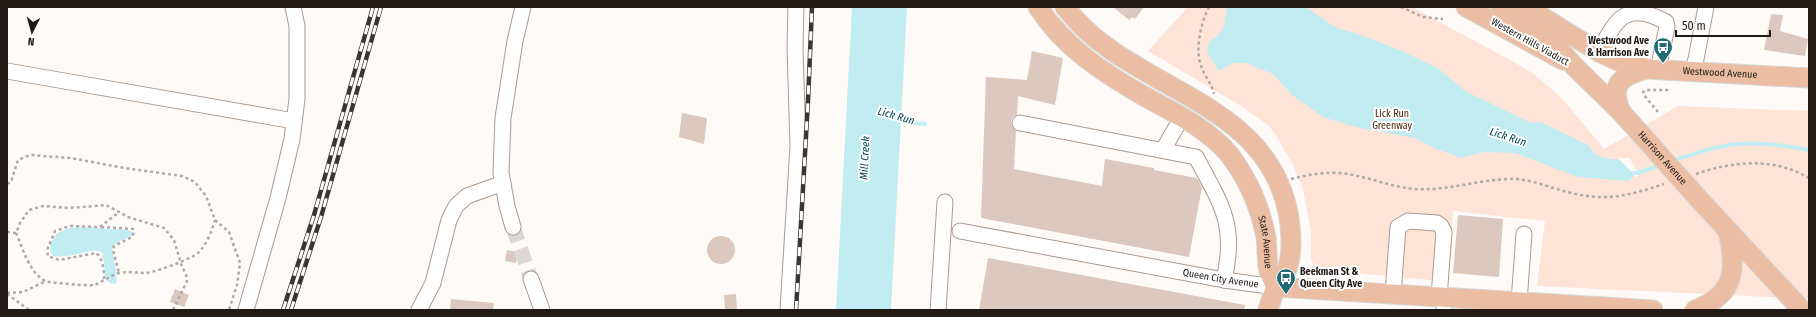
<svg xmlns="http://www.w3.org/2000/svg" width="1816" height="317" font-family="'Fira Sans Condensed',sans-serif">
  <rect width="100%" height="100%" fill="#fefaf8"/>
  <path fill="#fee4d7" d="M 1188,7 L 1412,7 L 1510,60 L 1534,74 L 1561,97 L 1604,149 L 1678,106 L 1809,111 L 1809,299 L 1537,286 L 1545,221 L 1453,211 L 1448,282 L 1326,270 L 1314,267 L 1311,258 L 1311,232 L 1303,189 L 1292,163 L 1277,137 L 1269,126 L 1241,106 L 1148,51 Z"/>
  <path fill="#c0ecf2" d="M 852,7 L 907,7 L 891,310 L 836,310 Z
    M 1227,7 L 1306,7 L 1335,27 L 1363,36 L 1402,51 L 1439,69 L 1465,91 L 1531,123 L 1541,122 L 1588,145 L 1596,155 L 1609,159 L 1629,160 L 1637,173 L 1629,181 L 1578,177 L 1515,153 L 1484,152 L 1461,158 L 1434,148 L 1415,138 L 1355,127 L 1323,117 L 1292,95 L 1273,74 L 1246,63 L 1232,63 L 1219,71 L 1207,52 L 1209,42 C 1227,31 1223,25 1227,7 Z
    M 84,227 L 127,230 L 133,232 L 131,236 L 120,241 L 113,246 C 111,259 119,270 116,284 L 110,283 C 101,276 107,265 102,256 L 103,254 L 100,251 C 86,249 71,259 53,256 C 47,248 52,241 57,233 L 70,228 Z"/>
  <path fill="#fefaf8" d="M 1618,158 L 1630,158 L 1639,175 L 1636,177 Z"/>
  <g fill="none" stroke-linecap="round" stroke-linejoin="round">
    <path stroke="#c0ecf2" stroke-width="4" d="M 897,117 L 913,123 L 925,124
      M 1672,161 C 1693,154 1716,146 1738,144 C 1757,142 1790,146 1809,150
      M 1632,173 L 1637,173 L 1662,165"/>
  </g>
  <path fill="#dcc8bd" d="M 1113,7 L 1144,7 L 1135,19 L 1132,17 L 1129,20 Z
    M 1771,14 L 1783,15 L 1780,31 L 1808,39 L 1805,56 L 1764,50 Z
    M 1032,51 L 1063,58 L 1055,105 L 1018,96 L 1017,115 L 1013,117 L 1011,122 L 1012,126 L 1016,131 L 1014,169 L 1102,186 L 1105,159 L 1154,168 L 1154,170 L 1197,178 L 1202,187 L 1189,257 L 981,218 L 986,77 L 1027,80 Z
    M 682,113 L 707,118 L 704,144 L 679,137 Z
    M 1458,215 L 1503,219 L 1499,277 L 1453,273 Z
    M707 250a14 14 0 1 1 28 0a14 14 0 1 1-28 0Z
    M 507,250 L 518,252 L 516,263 L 505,261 Z
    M 988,258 L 1245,305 L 1244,310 L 979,310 Z
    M 175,289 L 189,295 L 184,307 L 170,302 Z
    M 736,294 L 737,310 L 725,310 L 724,295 Z
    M 451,299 L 494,303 L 493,310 L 450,310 Z"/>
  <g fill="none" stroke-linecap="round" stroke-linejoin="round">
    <path stroke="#ddd8d6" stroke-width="15" stroke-dasharray="15 8" stroke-linecap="butt" d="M 513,227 L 531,279"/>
    <g stroke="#ac988e" stroke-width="17">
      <g id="minor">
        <path d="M 1599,52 C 1616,19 1626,0 1666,22 L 1667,27 L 1658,69"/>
        <path d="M 7,71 L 294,121"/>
        <path d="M 1692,72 L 1696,59 L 1706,7"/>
        <path d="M 1020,123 L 1196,157 C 1221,204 1237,224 1224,280"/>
        <path d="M 1163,150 L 1182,117"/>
        <path d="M 513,227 L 507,206 L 501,173 L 503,118 L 515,41 L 523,7"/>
        <path id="s1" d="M 960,231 L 1224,280 L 1276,287"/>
        <path d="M 531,279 L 542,310"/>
        <path d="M 1393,294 L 1398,227 L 1408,221 L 1437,223 L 1441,226 L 1444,232 L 1439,297"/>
        <path d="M 1519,302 L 1524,234"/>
        <path d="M 246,310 L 278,198 L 292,139 L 297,99 L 297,26 L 293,7"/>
        <path d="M 419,310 L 433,283 L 449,220 L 456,206 L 467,196 L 503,183"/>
        <path d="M 788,310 L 798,146 L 795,48 L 796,7"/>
        <path d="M 938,310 L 945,202"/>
        <path d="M 1444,310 L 1445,297"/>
      </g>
    </g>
    <g stroke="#d7d6d5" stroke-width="21">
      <g id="major">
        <path id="s2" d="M 1038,7 C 1064,47 1103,73 1144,96 C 1174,113 1206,127 1229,154 C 1248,179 1260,206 1266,237 C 1267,247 1267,257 1268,267 C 1269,274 1274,281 1276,287"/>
        <path d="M 1065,7 C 1128,91 1264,96 1288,212 C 1291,229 1293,253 1287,269 C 1285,276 1279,281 1276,287 C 1273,294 1270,303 1268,310"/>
        <path d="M 1466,7 L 1563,60"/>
        <path d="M 1501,7 L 1540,30"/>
        <path id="s3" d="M 1526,7 L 1599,52 L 1618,61 L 1646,69 L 1809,78"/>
        <path d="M 1532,18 L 1574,66 L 1621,112 L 1639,132"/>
        <path d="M 1621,112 C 1609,84 1620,77 1646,69"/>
        <path d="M 1697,197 L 1802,310"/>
        <path d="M 1276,287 L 1653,310"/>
        <path d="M 1695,310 C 1735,295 1737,269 1728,232"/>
      </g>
    </g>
    <path stroke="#aea9a6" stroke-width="2.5" stroke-dasharray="3 3" stroke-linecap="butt" d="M 1209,7 C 1201,22 1194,52 1202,68 C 1205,77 1212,84 1214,94
      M 1401,7 L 1423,17 L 1443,19
      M 1658,112 L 1644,95 L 1643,92 L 1646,90 L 1669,90
      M 1696,174 C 1734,161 1773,157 1809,178
      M 1291,179 C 1307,175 1322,172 1339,173 C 1365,175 1389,187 1415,189 C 1447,191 1477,180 1508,179 C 1528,178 1548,187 1567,192 C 1606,202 1627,196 1664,184
      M 7,184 L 11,182 L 18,160 L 30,155 L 71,158 L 124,168 L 182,176 L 195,182 L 206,196 L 215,220 L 229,232 L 240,263 L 237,285 L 229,310
      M 101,227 L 133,229 L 134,232 L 132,237 L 114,246 L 113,250 L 119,273
      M 7,232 L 16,233 L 20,223 L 29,210 L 43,206 L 69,208 L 106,205 L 128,217 L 164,228 L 174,240 L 182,267 L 186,274 L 187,281 L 173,310
      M 16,233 C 23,249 29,272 45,281 C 50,283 89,286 94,285 C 101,283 109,276 119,273 C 128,271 137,273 146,273 C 155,272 193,259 199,252 C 207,244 212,230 215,220
      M 104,279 C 104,271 103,258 96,253 L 59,260 L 48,256 L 47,250 L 55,231 L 70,226 L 100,227 L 119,212
      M 7,293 L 23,292 L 46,281
      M 7,294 L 29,310"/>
    <use href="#minor" stroke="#fff" stroke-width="15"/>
    <use href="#major" stroke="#ebbea4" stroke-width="19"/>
    <g stroke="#3c3632" stroke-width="4.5">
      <path id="rail" d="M 283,310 L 314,215 L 373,7
        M 291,310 L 321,217 L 381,7
        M 796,310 L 808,101 L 812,7"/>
    </g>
    <use href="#rail" stroke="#fff" stroke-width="3" stroke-dasharray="9" stroke-linecap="butt"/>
    <g stroke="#d7d6d5" stroke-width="21" stroke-linecap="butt">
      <g id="major-bridge">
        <path id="s4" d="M 1639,132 L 1697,197"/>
      </g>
    </g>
    <use href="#major-bridge" stroke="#ebbea4" stroke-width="19"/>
  </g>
  <defs>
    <g id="bus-pin" transform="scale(1)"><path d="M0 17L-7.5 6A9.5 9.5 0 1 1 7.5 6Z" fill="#216b75" stroke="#fff"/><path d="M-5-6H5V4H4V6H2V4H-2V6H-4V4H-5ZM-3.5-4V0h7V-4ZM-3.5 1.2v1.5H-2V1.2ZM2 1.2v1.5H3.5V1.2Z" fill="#fff"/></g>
  </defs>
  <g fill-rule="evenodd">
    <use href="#bus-pin" x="1663" y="47"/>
    <use href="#bus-pin" x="1286" y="278"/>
  </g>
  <g text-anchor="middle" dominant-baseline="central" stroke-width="4" stroke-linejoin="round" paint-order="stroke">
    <g font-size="10" font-weight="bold" fill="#211a16" stroke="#fff" text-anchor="end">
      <text x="1649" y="41">Westwood Ave<tspan x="1649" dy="12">&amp; Harrison Ave</tspan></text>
      <text x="1300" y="272" text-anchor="start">Beekman St &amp;<tspan x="1300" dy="12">Queen City Ave</tspan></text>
    </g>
    <g font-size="10" fill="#211a16" stroke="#fff">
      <text transform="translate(1530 42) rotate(29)">Western Hills Viaduct</text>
      <text stroke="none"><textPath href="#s3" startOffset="210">Westwood Avenue</textPath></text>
      <text stroke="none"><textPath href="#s4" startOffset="35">Harrison Avenue</textPath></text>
      <text stroke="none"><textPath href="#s2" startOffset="340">State Avenue</textPath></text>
      <text stroke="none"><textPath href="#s1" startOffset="265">Queen City Avenue</textPath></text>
    </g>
    <g font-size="10" fill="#4d2206" stroke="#fff">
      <text x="1392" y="114">Lick Run<tspan x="1392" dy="12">Greenway</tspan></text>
    </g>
    <g font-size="11" font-style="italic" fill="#00434b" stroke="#fff">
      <text transform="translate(896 116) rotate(16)">Lick Run</text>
      <text transform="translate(1508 137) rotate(18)">Lick Run</text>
      <text transform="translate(865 158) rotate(-87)">Mill Creek</text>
    </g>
  </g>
  <rect width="1816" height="317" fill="none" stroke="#211a16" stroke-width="16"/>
  <g transform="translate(32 32) rotate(186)" stroke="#ffffff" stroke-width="3" paint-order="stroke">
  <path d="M0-3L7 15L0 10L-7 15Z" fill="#211a16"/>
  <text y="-6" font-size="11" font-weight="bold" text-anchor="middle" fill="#211a16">N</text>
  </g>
  <path d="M1676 30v6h94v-6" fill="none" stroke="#211a16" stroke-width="2"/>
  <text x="1682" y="30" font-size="12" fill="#211a16" stroke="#ffffff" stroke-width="3" paint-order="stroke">50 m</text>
</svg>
